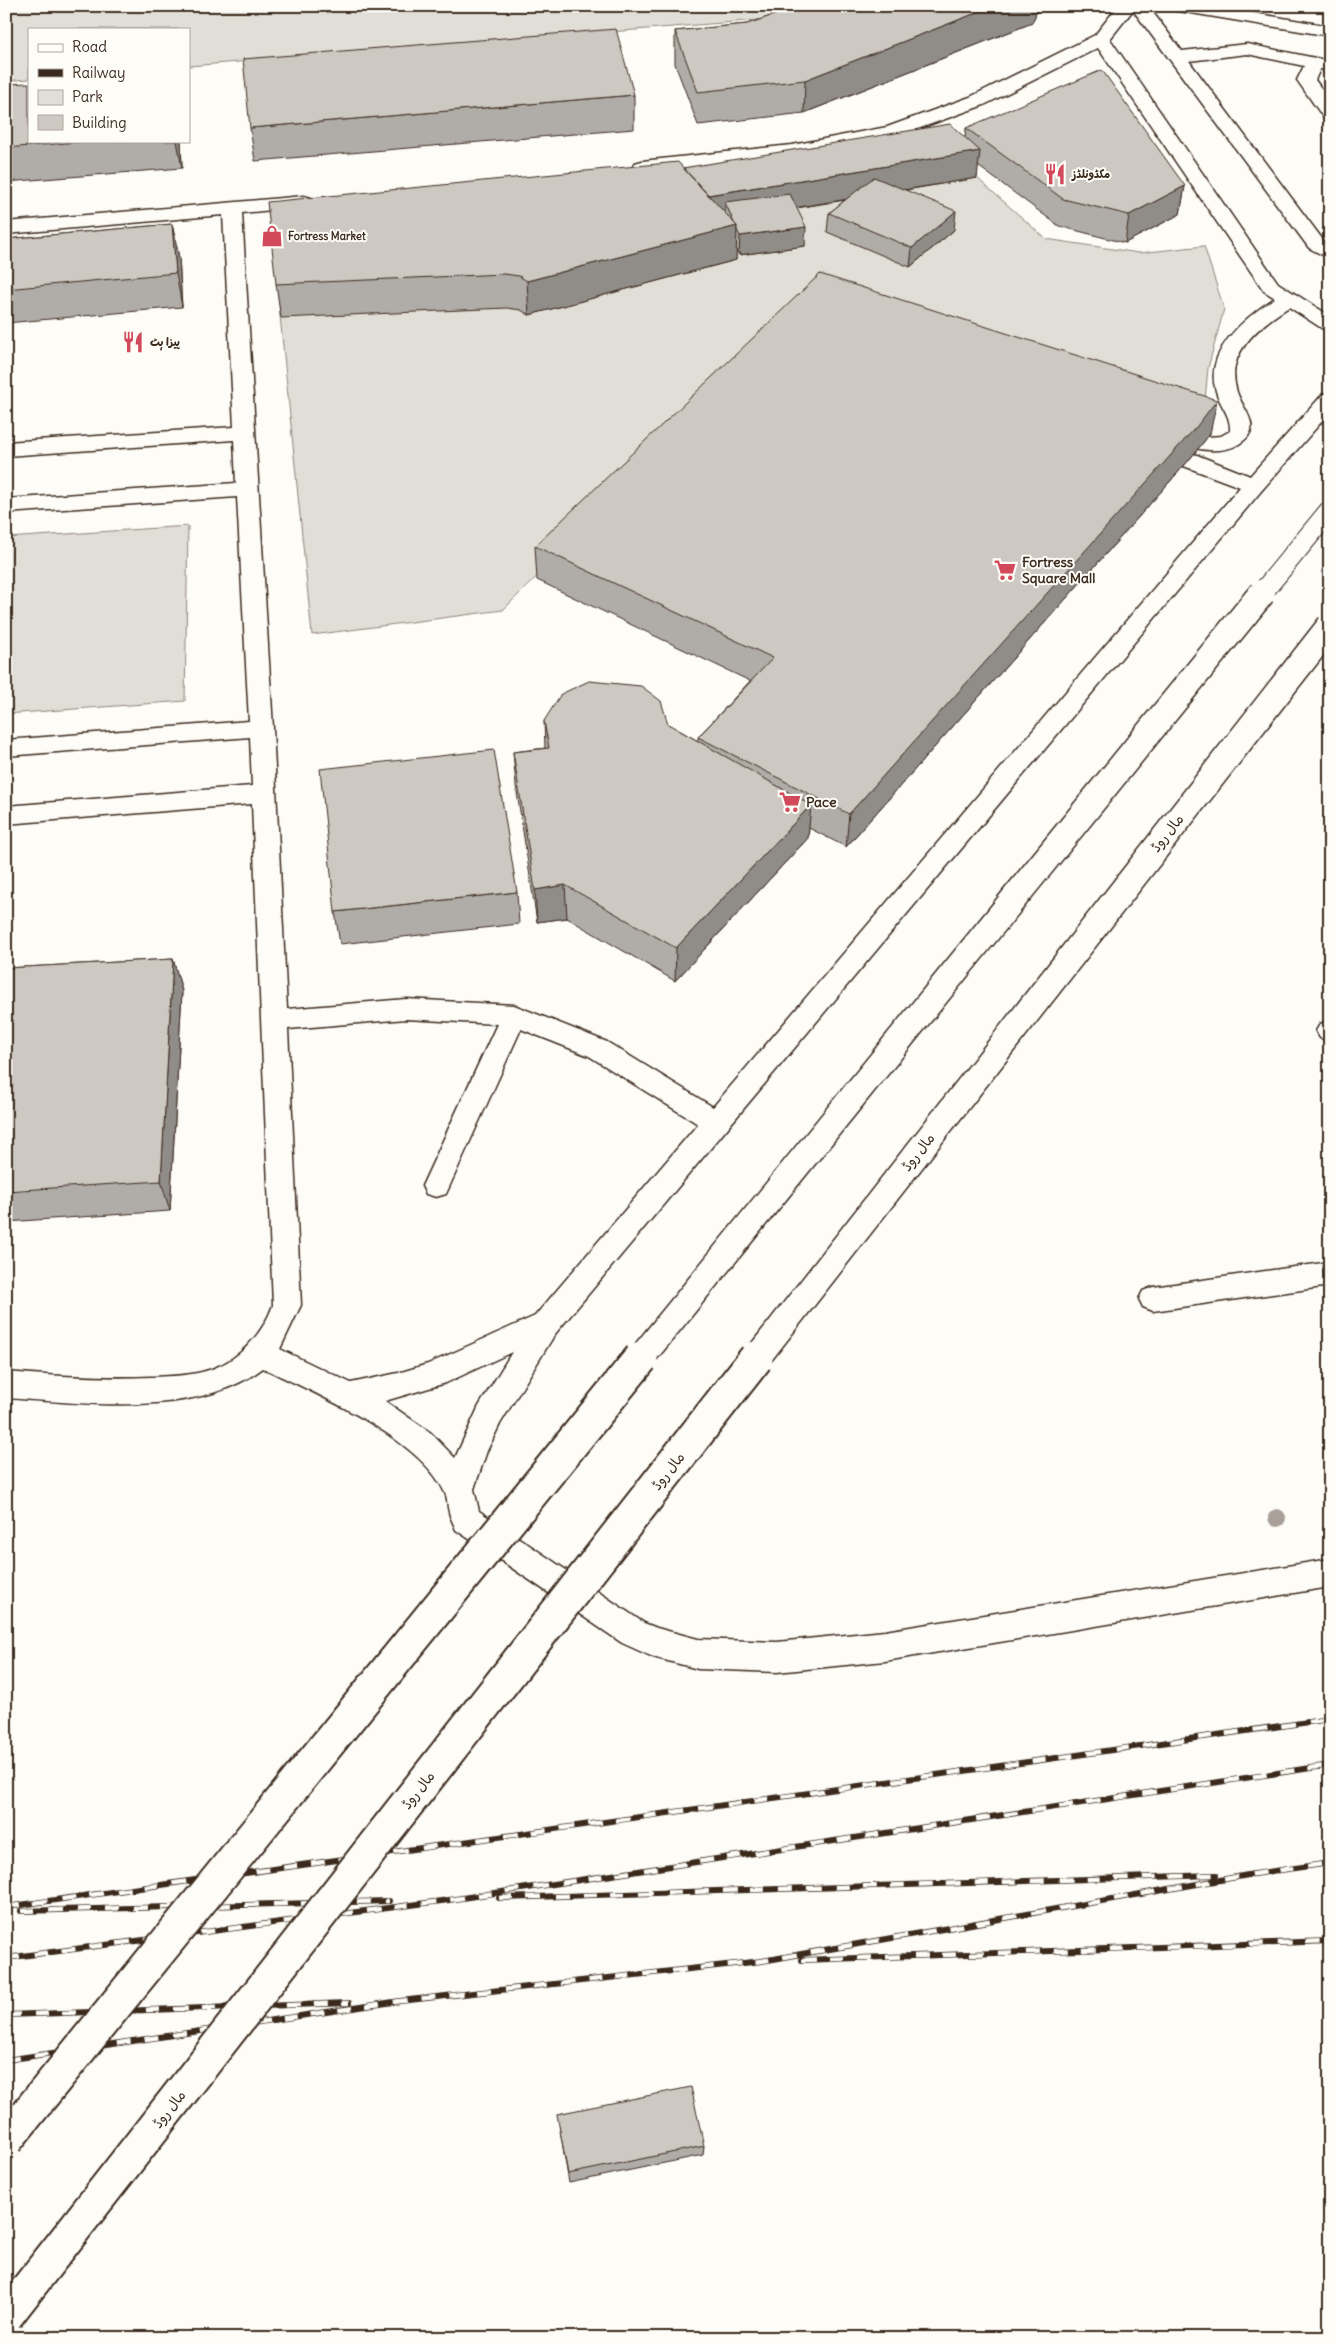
<svg xmlns="http://www.w3.org/2000/svg" width="1336" height="2344" font-family="Delius,'Playpen Sans Arabic',sans-serif">
  <rect width="100%" height="100%" fill="#fdfcf7"/>
  <filter id="ink" filterUnits="userSpaceOnUse"><feTurbulence type="fractalNoise" baseFrequency=".02" numOctaves="2"/><feDisplacementMap in="SourceGraphic" scale="10" xChannelSelector="R" yChannelSelector="G"/><feConvolveMatrix kernelMatrix="1 2 1 2 8 2 1 2 1" color-interpolation-filters="sRGB"/></filter>
  <g filter="url(#ink)">
    <path fill="#e1ded7" stroke="#8e847a" d="M 6,6 L 848,6 L 833,14 L 189,66 L 189,29 L 29,29 L 29,79 L 6,81 Z
      M 977,178 L 1046,239 L 1139,253 L 1204,246 L 1224,309 L 1208,368 L 1203,422 L 812,304 L 503,610 L 312,635 L 272,236 Z
      M 188,526 L 185,701 L 6,714 L 6,538 Z"/>
    <g fill="none" stroke-linecap="round" stroke-linejoin="round">
      <g stroke="#3b2a1e" stroke-width="3">
        <path id="minor" d="M 1118,6 L 1148,6 L 1182,51 L 1247,44 L 1330,61 L 1330,71 L 1320,69 L 1315,80 L 1330,100 L 1330,118 L 1323,117 L 1297,80 L 1304,66 L 1247,54 L 1189,61 L 1323,240 L 1330,244 L 1330,259 L 1309,248 L 1133,10 L 1110,39 L 1278,283 L 1330,316 L 1330,331 L 1323,329 L 1289,307 C 1268,320 1244,338 1236,362 C 1233,371 1234,382 1237,392 C 1243,411 1265,428 1239,444 C 1226,452 1209,451 1194,448 L 1191,443 L 1194,438 L 1221,436 L 1230,431 C 1231,415 1220,406 1216,391 C 1203,351 1246,317 1275,298 L 1264,291 L 1098,48 L 984,105 L 898,136 L 792,157 L 642,173 L 635,171 L 633,167 L 635,163 L 642,161 L 792,145 L 887,127 L 970,97 L 1095,35 Z
          M 1170,6 L 1212,6 L 1330,26 L 1330,36 L 1179,11 L 1173,10 Z
          M 304,196 L 311,198 L 314,202 L 311,206 L 242,213 L 273,728 L 287,1009 L 406,999 L 514,1005 L 607,1042 L 713,1107 L 1240,487 L 1181,465 L 1178,460 L 1181,455 L 1189,453 L 1197,455 L 1250,476 L 1323,394 L 1330,393 L 1330,412 L 1262,490 L 555,1334 L 500,1424 L 487,1451 L 474,1489 L 479,1511 L 644,1623 L 657,1628 L 698,1639 L 777,1642 L 885,1631 L 1330,1559 L 1330,1587 L 885,1661 L 777,1672 L 698,1669 L 653,1657 L 622,1643 L 456,1530 C 454,1524 450,1518 449,1512 C 447,1506 448,1499 445,1493 C 421,1438 315,1393 263,1368 C 197,1419 85,1403 6,1398 L 6,1372 C 54,1376 103,1379 151,1377 C 171,1376 193,1376 212,1369 C 241,1359 263,1333 273,1305 L 252,804 L 6,824 L 6,806 L 252,786 L 250,737 L 6,756 L 6,740 L 249,721 L 237,497 L 6,513 L 6,499 L 236,483 L 234,440 L 6,456 L 6,442 L 234,427 L 223,215 L 6,234 L 6,222 ZM 406,1019 L 497,1024 L 422,1186 L 426,1194 L 436,1197 L 446,1194 L 521,1029 L 589,1056 L 698,1124 L 535,1316 L 428,1364 L 398,1373 L 351,1383 L 280,1349 L 301,1305 L 288,1029 ZM 512,1352 L 479,1406 L 455,1458 L 431,1433 L 385,1401 L 446,1383 Z
          M 1329,1021 L 1330,1021 L 1330,1041 L 1320,1038 L 1316,1031 L 1320,1024 Z
          M 1330,1262 L 1330,1286 L 1153,1311 L 1143,1307 L 1139,1299 L 1143,1291 L 1153,1287 Z"/>
      </g>
      <use href="#minor" fill="#fdfcf7" fill-rule="evenodd"/>
      <g stroke="#3b2a1e" stroke-width="6">
        <path id="rail" d="M 499,1898 L 1216,1875
          M 6,1907 L 1330,1719
          M 21,1911 L 389,1901
          M 6,1958 L 449,1900 L 1330,1765
          M 802,1960 L 1330,1941
          M 6,2015 L 349,2003
          M 6,2060 L 400,2001 L 762,1961 L 1254,1874 L 1330,1863"/>
      </g>
      <use href="#rail" stroke="#fdfcf7" stroke-width="4.5" stroke-dasharray="14" stroke-linecap="butt"/>
      <g stroke="#3b2a1e" stroke-width="22" stroke-linecap="butt">
        <path id="major-bridge-far2" d="M 1261,594 L 1330,510"/>
      </g>
      <g stroke="#3b2a1e" stroke-width="29" stroke-linecap="butt">
        <path id="major-bridge-far1" d="M 640,1359 L 1262,593
          M 756,1359 L 1330,626"/>
      </g>
      <g stroke="#3b2a1e" stroke-width="37" stroke-linecap="butt">
        <path id="major-bridge" d="M 6,2140 L 641,1358
          M 6,2316 L 756,1358"/>
      </g>
      <use href="#major-bridge-far2" stroke="#fdfcf7" stroke-width="20"/>
      <use href="#major-bridge-far1" stroke="#fdfcf7" stroke-width="26"/>
      <use href="#major-bridge" stroke="#fdfcf7" stroke-width="33"/>
    </g>
    <circle fill="#a9a199" cx="1277" cy="1518" r="9"/>
    <path fill="#b0aca7" stroke="#3b2a1e" d="M 801,6 L 1039,6 L 1032,23 L 804,113 L 698,125 L 675,64 L 675,31 L 747,24 Z
      M 6,84 L 29,141 L 181,141 L 182,168 L 6,182 Z
      M 634,95 L 634,129 L 255,161 L 250,128 Z
      M 966,128 L 1185,186 L 1180,214 L 1125,243 L 1059,226 L 978,166 L 977,178 L 906,190 L 954,230 L 910,267 L 827,232 L 829,213 L 845,200 L 797,208 L 805,246 L 739,255 L 736,249 L 736,260 L 529,315 L 521,310 L 507,308 L 281,318 L 276,284 L 683,168 L 965,137 Z
      M 172,224 L 179,258 L 182,307 L 6,323 L 6,239 Z
      M 1210,434 L 1189,460 L 846,847 L 809,828 L 808,838 L 675,981 L 567,918 L 537,922 L 516,786 L 513,752 L 545,748 L 544,721 L 668,724 L 698,741 L 698,737 L 750,681 L 537,580 L 535,546 Z
      M 517,892 L 519,924 L 340,944 L 335,912 Z
      M 173,959 L 182,991 L 170,1211 L 6,1222 L 6,968 Z
      M 559,2124 L 704,2146 L 703,2155 L 569,2183 Z"/>
    <path fill="#908c88" stroke="#3b2a1e" d="M 994,6 L 1039,6 L 1032,23 L 804,113 L 805,80 Z
      M 177,141 L 181,141 L 182,168 Z
      M 980,151 L 977,178 L 732,218 L 725,202 L 725,220 L 703,196 Z
      M 1185,186 L 1180,214 L 1125,243 L 1129,215 Z
      M 956,211 L 954,230 L 910,267 L 912,248 Z
      M 172,224 L 179,258 L 182,307 L 176,273 Z
      M 737,226 L 736,260 L 529,315 L 527,281 Z
      M 806,227 L 805,246 L 739,255 L 740,236 Z
      M 1217,400 L 1210,434 L 1189,460 L 846,847 L 849,814 Z
      M 811,805 L 808,838 L 675,981 L 676,948 Z
      M 565,885 L 567,918 L 537,922 L 535,890 Z
      M 173,959 L 182,991 L 170,1211 L 161,1181 Z"/>
    <path fill="#cdc8c2" stroke="#3b2a1e" d="M 801,6 L 994,6 L 805,80 L 698,92 L 675,31 L 747,24 Z
      M 616,29 L 634,95 L 250,128 L 243,59 Z
      M 1102,70 L 1185,186 L 1129,215 L 1063,199 L 966,128 Z
      M 29,83 L 29,141 L 90,141 L 6,148 L 6,84 Z
      M 950,124 L 980,151 L 708,195 L 683,168 Z
      M 678,162 L 737,226 L 527,281 L 519,276 L 504,274 L 276,284 L 267,202 Z
      M 874,177 L 956,211 L 912,248 L 829,213 Z
      M 790,194 L 806,227 L 740,236 L 737,230 L 737,226 L 734,223 L 725,202 Z
      M 172,224 L 176,273 L 6,289 L 6,239 Z
      M 820,274 L 1217,400 L 1197,426 L 849,814 L 698,737 L 773,658 L 535,546 Z
      M 589,681 L 641,686 L 661,701 L 668,724 L 811,805 L 676,948 L 565,885 L 535,890 L 513,752 L 549,748 L 544,721 L 561,694 Z
      M 494,750 L 517,892 L 335,912 L 320,769 Z
      M 173,959 L 161,1181 L 6,1191 L 6,968 Z
      M 691,2087 L 704,2146 L 568,2174 L 557,2114 Z"/>
  </g>
  <defs>
    <g id="restaurant-bare" transform="scale(1.725)"><path d="M-5-6h1v4h1v-4h1v4h1v-4h1v5L-1.5 .5V6h-2V.5L-5-1ZM5-6V6H3V1.5H1.5Q1.5-4 5-6Z" fill="#d1495b" stroke="#fdfcf7" stroke-width="2.5" paint-order="stroke"/></g>
    <g id="shop-bare" transform="scale(1.725)"><path d="M-5-2.5h2.3a2.7 3.5 0 0 1 5.4 0H5L5.5 6h-11ZM-1.5-2.5h3a1.5 2.3 0 0 0-3 0Z" fill="#d1495b" stroke="#fdfcf7" stroke-width="2.5" paint-order="stroke"/></g>
    <g id="supermarket-bare" transform="scale(1.725)"><path d="M-6-5.5h2.5l.6 2H6L4.5 2H-2.5L-4.4-4H-6ZM-1.5 3.2a1.3 1.3 0 1 0 .1 0ZM3 3.2a1.3 1.3 0 1 0 .1 0Z" fill="#d1495b" stroke="#fdfcf7" stroke-width="2.5" paint-order="stroke"/></g>
  </defs>
  <g fill-rule="evenodd">
    <use href="#restaurant-bare" x="1055" y="174"/>
    <use href="#shop-bare" x="272" y="236"/>
    <use href="#restaurant-bare" x="133" y="342"/>
    <use href="#supermarket-bare" x="1005" y="570"/>
    <use href="#supermarket-bare" x="790" y="802"/>
  </g>
  <g text-anchor="middle" dominant-baseline="central" stroke-width="4" stroke-linejoin="round" paint-order="stroke">
    <g font-size="11" font-weight="bold" fill="#3b2a1e" stroke="#fdfcf7" text-anchor="start">
      <text x="1072" y="174">مکڈونلڈز</text>
      <text x="288" y="236">Fortress Market</text>
      <text x="150" y="342">پیزا ہٹ</text>
    </g>
    <g font-size="14" font-weight="bold" fill="#3b2a1e" stroke="#fdfcf7" text-anchor="start">
      <text x="1022" y="562">Fortress<tspan x="1022" dy="16">Square Mall</tspan></text>
      <text x="806" y="802">Pace</text>
    </g>
    <g font-size="14" fill="#3b2a1e" stroke="#fdfcf7">
      <text transform="translate(1167 833) rotate(-52)">مال روڈ</text>
      <text transform="translate(918 1152) rotate(-52)">مال روڈ</text>
      <text transform="translate(668 1471) rotate(-52)">مال روڈ</text>
      <text transform="translate(418 1790) rotate(-52)">مال روڈ</text>
      <text transform="translate(169 2109) rotate(-52)">مال روڈ</text>
    </g>
  </g>
  <rect width="1336" height="2344" fill="none" stroke="#fdfcf7" stroke-width="25"/>
  <rect x="12" y="12" width="1311" height="2319" fill="none" stroke="#3b2a1e" stroke-width="2" filter="url(#ink)"/>
  <rect x="28" y="28" width="162" height="115" fill="#fdfcf7" stroke="#afa8a0"/>
  <rect x="38" y="44" width="25" height="8" fill="#fdfcf7" stroke="#afa8a0"/>
  <text x="72" y="52" font-size="15" fill="#3b2a1e">Road</text>
  <rect x="38" y="69" width="25" height="8" fill="#3b2a1e" stroke="#afa8a0"/>
  <text x="72" y="78" font-size="15" fill="#3b2a1e">Railway</text>
  <rect x="38" y="90" width="25" height="15" fill="#e1ded7" stroke="#afa8a0"/>
  <text x="72" y="102" font-size="15" fill="#3b2a1e">Park</text>
  <rect x="38" y="115" width="25" height="15" fill="#cdc8c2" stroke="#afa8a0"/>
  <text x="72" y="128" font-size="15" fill="#3b2a1e">Building</text>
</svg>
